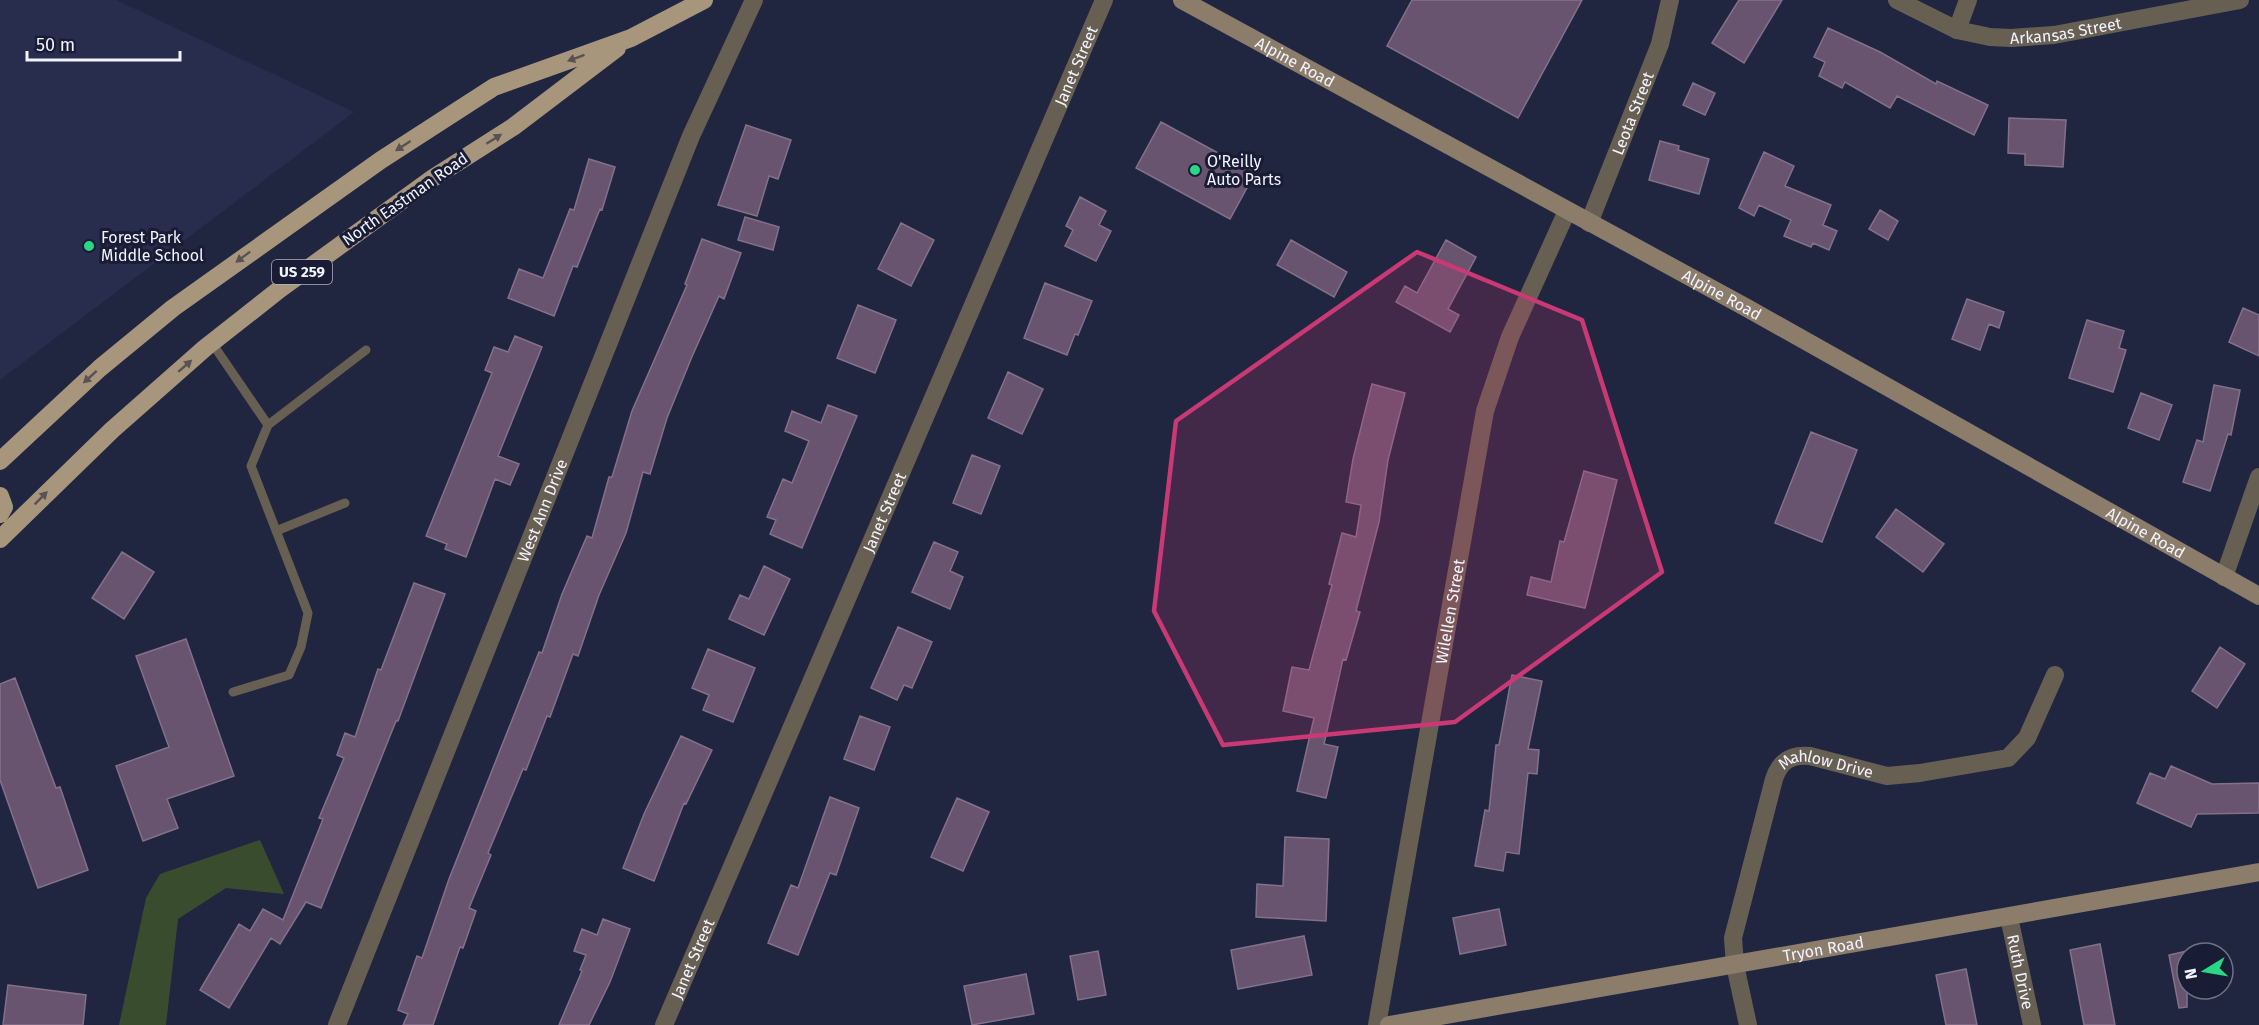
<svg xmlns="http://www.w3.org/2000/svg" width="2259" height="1025" font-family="'Fira Sans',sans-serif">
  <rect width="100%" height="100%" fill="#212640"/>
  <path fill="#282d4d" d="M 0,0 L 116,0 L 354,112 L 0,380 Z"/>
  <path fill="#3a4c2e" d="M 260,840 L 284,894 L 226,888 L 178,919 L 166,1025 L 119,1025 L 146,898 L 160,874 Z"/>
  <path fill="#68546e" stroke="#84708b" stroke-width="1.5" d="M 1412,0 L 1582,0 L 1518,118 L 1387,46 Z
    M 1739,0 L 1782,0 L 1744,63 L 1712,43 Z
    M 1828,28 L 1880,52 L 1936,84 L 1937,81 L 1988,105 L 1974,135 L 1897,96 L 1890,108 L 1845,82 L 1842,88 L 1819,76 L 1825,62 L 1814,57 Z
    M 1693,83 L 1715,93 L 1705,115 L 1683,105 Z
    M 2009,118 L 2066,120 L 2063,167 L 2025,165 L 2025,154 L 2008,153 Z
    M 1161,122 L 1255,173 L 1230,219 L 1136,168 Z
    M 746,125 L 791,140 L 778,179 L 769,176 L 757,216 L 718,205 Z
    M 1660,141 L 1679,146 L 1678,150 L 1709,159 L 1699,194 L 1649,180 Z
    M 1764,152 L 1794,166 L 1785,186 L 1831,205 L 1823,225 L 1837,231 L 1829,250 L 1813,243 L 1811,247 L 1784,236 L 1791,220 L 1759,205 L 1754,216 L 1739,208 Z
    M 589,159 L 615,167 L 602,210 L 600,209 L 577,267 L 573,266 L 554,316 L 508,298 L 519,269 L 543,278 L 570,209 L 574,210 Z
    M 1080,197 L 1106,211 L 1099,225 L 1111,231 L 1096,261 L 1065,246 L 1073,230 L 1066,226 Z
    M 1880,210 L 1898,221 L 1888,240 L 1869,229 Z
    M 745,217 L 779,227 L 773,250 L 738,240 Z
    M 901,223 L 934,240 L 911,286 L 878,269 Z
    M 702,239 L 741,253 L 724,299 L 719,296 L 691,359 L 667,418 L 650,474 L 643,472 L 626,533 L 599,595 L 578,656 L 573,654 L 550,717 L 547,716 L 526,770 L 523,769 L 488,853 L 491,855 L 469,908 L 476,911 L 463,948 L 460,947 L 433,1025 L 403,1025 L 408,1014 L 398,1010 L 417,956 L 422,958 L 449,879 L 539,652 L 542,653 L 562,594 L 587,536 L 592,538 L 609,477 L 612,477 L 632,411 L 687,285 L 685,284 Z
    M 1291,240 L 1347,272 L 1334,297 L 1277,265 Z
    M 1446,240 L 1476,257 L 1448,309 L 1459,315 L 1450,332 L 1396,302 L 1405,286 L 1417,293 Z
    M 1045,283 L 1092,301 L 1078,335 L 1075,334 L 1067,355 L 1024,338 Z
    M 1967,299 L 2004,312 L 1999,328 L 1989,324 L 1980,350 L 1952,339 Z
    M 858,305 L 896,320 L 875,373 L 837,358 Z
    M 2243,308 L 2259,315 L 2259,356 L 2229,342 Z
    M 2087,320 L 2124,331 L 2119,348 L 2126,350 L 2113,392 L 2069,378 Z
    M 515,336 L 542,347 L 498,456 L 519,464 L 510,485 L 495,479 L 466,557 L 445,549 L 447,544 L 426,536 L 492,373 L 485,370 L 494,347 L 508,352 Z
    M 1008,372 L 1043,389 L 1022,434 L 988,418 Z
    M 1372,384 L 1405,393 L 1388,460 L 1379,522 L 1356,611 L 1360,612 L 1346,660 L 1343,659 L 1324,744 L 1338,747 L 1326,798 L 1297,791 L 1314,718 L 1283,711 L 1292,667 L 1309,670 L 1332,585 L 1329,584 L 1342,533 L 1356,537 L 1361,505 L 1346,502 L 1353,459 Z
    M 2214,385 L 2240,390 L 2231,435 L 2228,434 L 2210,491 L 2183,482 L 2197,440 L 2203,442 Z
    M 2141,393 L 2172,405 L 2159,440 L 2128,428 Z
    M 828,405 L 857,416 L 802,548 L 770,534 L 776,520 L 767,517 L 783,479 L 792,483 L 809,441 L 785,431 L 792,411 L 821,423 Z
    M 1811,432 L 1857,450 L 1822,542 L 1775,523 Z
    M 972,455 L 1000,466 L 981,514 L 953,503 Z
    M 1584,471 L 1617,480 L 1585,608 L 1527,595 L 1531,577 L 1551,582 L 1560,541 L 1564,542 Z
    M 1896,509 L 1944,544 L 1923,572 L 1876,537 Z
    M 934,542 L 958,552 L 950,571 L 963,577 L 950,609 L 912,592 Z
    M 122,552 L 154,572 L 124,619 L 92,598 Z
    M 764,566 L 790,579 L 764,635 L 729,619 L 740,595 L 749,599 Z
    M 414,583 L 445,594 L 398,721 L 396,721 L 321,908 L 306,902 L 280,944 L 271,938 L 229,1008 L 200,990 L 239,924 L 250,931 L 263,909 L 283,920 L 323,819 L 319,818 L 344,758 L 337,755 L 345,733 L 355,737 L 378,669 L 381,670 Z
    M 898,627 L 932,642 L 912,688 L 904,685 L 897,700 L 871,688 Z
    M 186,639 L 234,776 L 167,799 L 178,828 L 143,841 L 116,766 L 169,747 L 136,656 Z
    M 2220,647 L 2245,664 L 2217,708 L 2192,691 Z
    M 708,649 L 755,668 L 733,722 L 703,710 L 709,695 L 692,688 Z
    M 1512,675 L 1542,681 L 1528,749 L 1539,750 L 1537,774 L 1528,773 L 1519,854 L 1506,852 L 1503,871 L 1475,866 L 1485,810 L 1489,811 L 1496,745 L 1499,745 Z
    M 15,678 L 56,788 L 60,787 L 88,870 L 38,888 L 0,780 L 0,684 Z
    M 860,716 L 890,727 L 874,770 L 844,759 Z
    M 681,736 L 712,750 L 686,804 L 684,803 L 654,881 L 623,868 L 644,814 Z
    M 2171,766 L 2212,784 L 2259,783 L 2259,813 L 2197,814 L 2191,827 L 2137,803 L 2150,773 L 2165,779 Z
    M 830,797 L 859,808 L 836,875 L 830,873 L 798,955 L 768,943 L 791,885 L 798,888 Z
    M 957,798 L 989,812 L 963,871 L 931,857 Z
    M 1285,837 L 1329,839 L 1326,921 L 1256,917 L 1257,884 L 1283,886 Z
    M 1499,909 L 1506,945 L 1460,954 L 1453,918 Z
    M 603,919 L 630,929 L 610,982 L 589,1025 L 559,1025 L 582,971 L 580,970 L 586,955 L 574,951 L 582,929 L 597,935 Z
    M 1304,936 L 1312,975 L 1238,989 L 1231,950 Z
    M 2100,944 L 2115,1025 L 2084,1025 L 2070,950 Z
    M 1098,951 L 1106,995 L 1078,1000 L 1070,956 Z
    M 2187,951 L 2187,1007 L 2179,1008 L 2169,955 Z
    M 1966,969 L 1977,1025 L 1946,1025 L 1936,975 Z
    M 1026,974 L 1034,1014 L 972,1025 L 964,986 Z
    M 8,985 L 86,995 L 83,1025 L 3,1025 Z"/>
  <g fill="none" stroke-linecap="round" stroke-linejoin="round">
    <path stroke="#685f53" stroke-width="9" d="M 212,343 L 268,425 L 251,466 L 308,613 L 301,647 L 289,675 L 233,692
      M 268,425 L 366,350
      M 276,531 L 345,503"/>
    <g stroke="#685f53" stroke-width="18">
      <path id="s1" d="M 1897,0 L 1957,30 L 1990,37 L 2011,38 L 2054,35 L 2240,0"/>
      <path d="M 1957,30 L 1968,0"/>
      <path id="s2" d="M 1589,223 L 1660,44 L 1670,0"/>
      <path d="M 2224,577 L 2259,477"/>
      <path id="s3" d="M 2009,917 L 2032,1025"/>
      <path id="s4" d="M 337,1025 L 691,136 L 754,0"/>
      <path id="s5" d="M 664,1025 L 1104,0"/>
      <path id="s6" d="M 1377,1025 L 1485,411 L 1510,337 L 1567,211"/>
      <path id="s7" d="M 1748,1025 L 1735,965 L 1733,938 L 1774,779 C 1780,761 1791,754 1810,756 L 1887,776 L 1920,773 L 2008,758 L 2027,738 L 2055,675"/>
    </g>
    <g stroke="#8c7d6b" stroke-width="18">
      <path id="s8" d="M 1182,0 L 1747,308 L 2259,596"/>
      <path id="s9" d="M 1389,1025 L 2259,872"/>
    </g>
    <path stroke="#a7957c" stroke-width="18" d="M 0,461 L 100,368 L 173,308 L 381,160 L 494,87 L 631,38 L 704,0
      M 0,496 L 4,507 L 0,514
      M 0,539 L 112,430 L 205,348 L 280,289 L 433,178 L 513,127 L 617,48"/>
  </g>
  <defs><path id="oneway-solid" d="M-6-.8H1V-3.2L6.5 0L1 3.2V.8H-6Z" transform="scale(1.5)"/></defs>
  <g fill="#585255">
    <use href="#oneway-solid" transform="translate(576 58) rotate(160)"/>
    <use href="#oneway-solid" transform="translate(494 139) rotate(-32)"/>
    <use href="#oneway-solid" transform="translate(403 146) rotate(147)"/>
    <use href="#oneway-solid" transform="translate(243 257) rotate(143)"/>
    <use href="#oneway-solid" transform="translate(185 366) rotate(-41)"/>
    <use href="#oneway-solid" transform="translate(90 377) rotate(138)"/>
    <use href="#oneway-solid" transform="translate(41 498) rotate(-45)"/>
  </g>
  <path fill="#c93973" fill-opacity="0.2" stroke="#c93973" stroke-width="4.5" stroke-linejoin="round" d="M 1417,252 L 1582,320 L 1662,572 L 1455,722 L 1223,745 L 1154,611 L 1176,421 Z"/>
  <g fill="#29d885" stroke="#181c35" stroke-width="2">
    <circle cx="1195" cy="170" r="6"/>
    <circle cx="89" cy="246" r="6"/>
  </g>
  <g text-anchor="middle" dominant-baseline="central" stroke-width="6" stroke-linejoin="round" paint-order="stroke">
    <rect fill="#181c35" stroke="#b0b2c2" stroke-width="1.5" x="272" y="260" width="60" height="24" rx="4.5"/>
    <g font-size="15" font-weight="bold" fill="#f1f3fe">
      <text x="302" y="272">US 259</text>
    </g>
    <g font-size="16" fill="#f1f3fe" stroke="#181c35">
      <text stroke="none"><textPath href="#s1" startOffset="177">Arkansas Street</textPath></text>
      <text stroke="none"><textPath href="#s8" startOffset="129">Alpine Road</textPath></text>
      <text stroke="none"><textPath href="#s5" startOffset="1044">Janet Street</textPath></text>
      <text stroke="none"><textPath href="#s2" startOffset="118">Leota Street</textPath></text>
      <text transform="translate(405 199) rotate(-35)">North Eastman Road</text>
      <text stroke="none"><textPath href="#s8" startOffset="615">Alpine Road</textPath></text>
      <text stroke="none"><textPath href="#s4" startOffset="554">West Ann Drive</textPath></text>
      <text stroke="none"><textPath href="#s5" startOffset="558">Janet Street</textPath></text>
      <text stroke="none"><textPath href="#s8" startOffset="1101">Alpine Road</textPath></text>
      <text stroke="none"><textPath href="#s6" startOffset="420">Wilellen Street</textPath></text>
      <text stroke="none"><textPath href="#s7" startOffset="316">Mahlow Drive</textPath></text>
      <text stroke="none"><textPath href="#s9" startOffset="441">Tryon Road</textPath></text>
      <text stroke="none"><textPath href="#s5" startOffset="72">Janet Street</textPath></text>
      <text stroke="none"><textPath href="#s3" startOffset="56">Ruth Drive</textPath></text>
    </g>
    <g font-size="16" fill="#f1f3fe" stroke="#181c35" text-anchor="start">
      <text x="1207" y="161">O'Reilly<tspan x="1207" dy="18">Auto Parts</tspan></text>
      <text x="101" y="237">Forest Park<tspan x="101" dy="18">Middle School</tspan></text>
    </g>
  </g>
  <g transform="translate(2205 971) rotate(259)"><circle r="28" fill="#181c35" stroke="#6f7285" stroke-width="1.5"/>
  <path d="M0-4.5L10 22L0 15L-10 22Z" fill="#29d885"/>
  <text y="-9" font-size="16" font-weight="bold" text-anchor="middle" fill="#f1f3fe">N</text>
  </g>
  <path d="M27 51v9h153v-9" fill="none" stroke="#f1f3fe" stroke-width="3"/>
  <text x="36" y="51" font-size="18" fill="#f1f3fe" stroke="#181c35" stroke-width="4.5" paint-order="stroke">50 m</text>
</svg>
